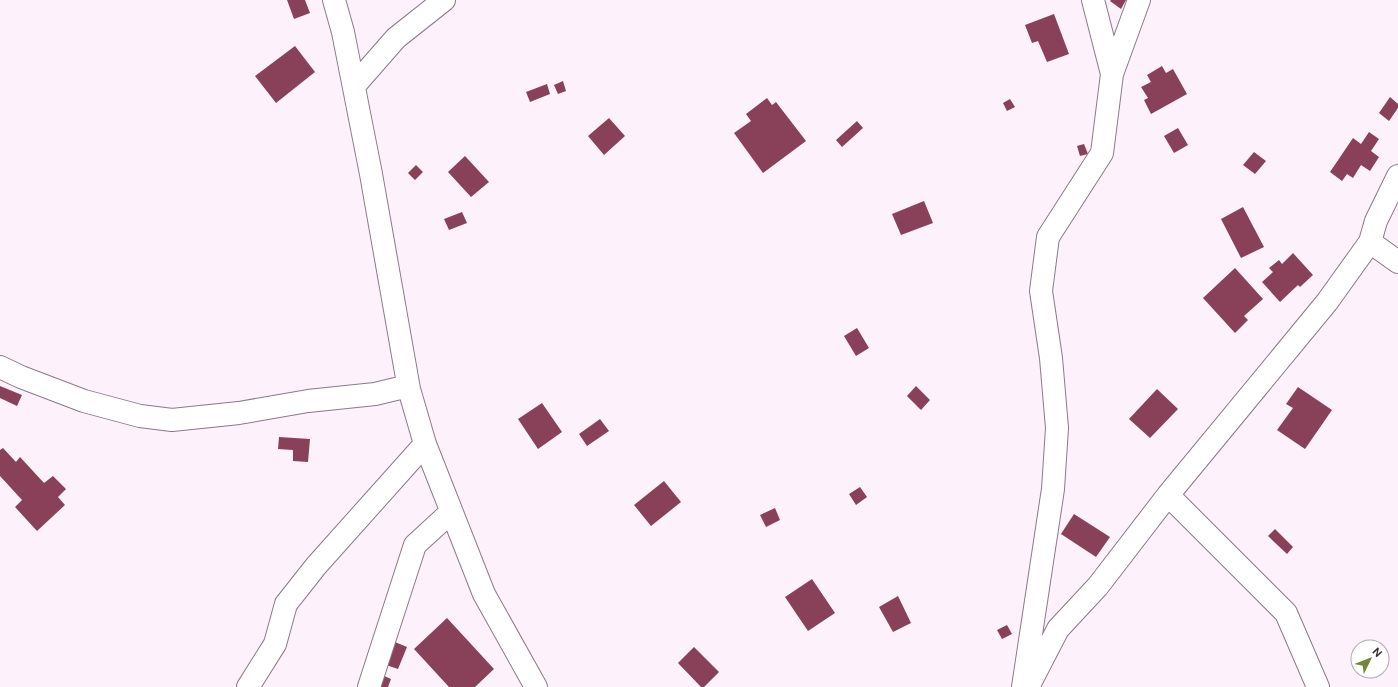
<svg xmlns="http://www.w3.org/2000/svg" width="1398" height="687" font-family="'DM Sans',sans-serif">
  <rect width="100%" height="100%" fill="#fdf1fb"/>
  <path fill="#894159" d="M 287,0 L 305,0 L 310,13 L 294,19 Z
    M 1111,0 L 1126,0 L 1121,9 L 1110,1 Z
    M 1054,14 L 1069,54 L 1047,62 L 1038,41 L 1032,43 L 1025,25 Z
    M 295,46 L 315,72 L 276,103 L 255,76 Z
    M 1162,66 L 1166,73 L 1173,69 L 1187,94 L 1151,114 L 1144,100 L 1148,98 L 1141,87 L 1151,82 L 1147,75 Z
    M 563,81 L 566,91 L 558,94 L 554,85 Z
    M 547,84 L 550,94 L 530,102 L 526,92 Z
    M 1390,97 L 1398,104 L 1398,108 L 1389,121 L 1379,113 Z
    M 767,98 L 772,105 L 776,102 L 806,141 L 763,173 L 734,133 L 751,121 L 746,114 Z
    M 1010,99 L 1015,107 L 1007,111 L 1003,103 Z
    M 609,118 L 625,136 L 604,155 L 588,136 Z
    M 857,121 L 863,128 L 842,147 L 836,140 Z
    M 1178,128 L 1188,145 L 1174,153 L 1164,136 Z
    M 1369,132 L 1379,139 L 1371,151 L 1379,157 L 1370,171 L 1361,165 L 1353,178 L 1347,174 L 1342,181 L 1330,172 L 1353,138 L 1361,144 Z
    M 1084,144 L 1088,154 L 1080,156 L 1077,146 Z
    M 1254,152 L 1266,161 L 1255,174 L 1243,165 Z
    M 465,156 L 489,182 L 471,197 L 448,172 Z
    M 416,165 L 423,172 L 415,180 L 408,173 Z
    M 924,201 L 933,223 L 901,235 L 892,214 Z
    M 1243,207 L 1264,247 L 1241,258 L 1221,219 Z
    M 462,212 L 467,223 L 449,230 L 444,219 Z
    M 1293,253 L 1313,275 L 1300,287 L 1298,285 L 1280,302 L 1262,282 L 1273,272 L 1269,268 L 1279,260 L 1282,264 Z
    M 1235,268 L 1263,299 L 1244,316 L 1248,320 L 1235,333 L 1203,298 Z
    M 857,328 L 869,348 L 856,356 L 844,336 Z
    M 0,386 L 22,395 L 17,406 L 0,398 Z
    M 916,386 L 930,400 L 921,410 L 907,396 Z
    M 1298,387 L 1332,410 L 1305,449 L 1277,430 L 1293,408 L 1286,404 Z
    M 1157,389 L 1178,409 L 1150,438 L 1129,419 Z
    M 542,403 L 562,432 L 538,449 L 518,419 Z
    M 600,419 L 609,431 L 587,446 L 579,434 Z
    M 279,437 L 310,439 L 308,462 L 293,461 L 293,450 L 278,449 Z
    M 3,448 L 16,462 L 20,457 L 44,483 L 53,476 L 66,489 L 58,497 L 65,505 L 37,531 L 15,507 L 22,500 L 0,476 L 0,450 Z
    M 664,481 L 681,502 L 651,526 L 634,505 Z
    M 860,487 L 867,497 L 856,505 L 849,494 Z
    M 775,508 L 780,520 L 766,527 L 760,515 Z
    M 1074,514 L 1110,537 L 1096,557 L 1061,534 Z
    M 1275,529 L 1293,547 L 1287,554 L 1268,536 Z
    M 812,579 L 835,613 L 808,631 L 785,597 Z
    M 898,596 L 911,623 L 893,632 L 879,607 Z
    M 447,618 L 494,669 L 475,687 L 449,687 L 414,649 Z
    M 1007,625 L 1012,634 L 1002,639 L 997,630 Z
    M 395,642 L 407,647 L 398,669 L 386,665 Z
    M 694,647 L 719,672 L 704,687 L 701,687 L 678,663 Z
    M 382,675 L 391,679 L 388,687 L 380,687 Z"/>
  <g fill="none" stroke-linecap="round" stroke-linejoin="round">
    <g stroke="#8b7989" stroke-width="24">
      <path id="minor" d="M 334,0 L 343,32 L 371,174 L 409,389 L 425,444 L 484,594 L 536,687
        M 1112,74 L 1139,0
        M 354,86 L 396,38 L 444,0
        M 1370,242 L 1398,262
        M 0,367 L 21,377 L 84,401 L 140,416 L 172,420 L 239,413 L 308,401 L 375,394 L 400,388 L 409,389
        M 1168,495 L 1286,613 L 1318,687
        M 248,687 L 275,644 L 286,604 L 316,566 L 425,444
        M 369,687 L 415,545 L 451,512
        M 1023,687 L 1053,489 L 1057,428 L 1051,358 L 1041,291 L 1048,237 L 1102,153 L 1112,74 L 1093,0
        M 1028,687 L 1058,629 L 1098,586 L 1168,495 L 1327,302 L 1370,242 L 1376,221 L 1398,176"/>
    </g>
    <use href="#minor" stroke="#fff" stroke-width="22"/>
  </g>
  <g transform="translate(1370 659) rotate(47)"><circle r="19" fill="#ffffff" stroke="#afabae"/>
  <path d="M0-3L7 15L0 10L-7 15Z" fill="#738737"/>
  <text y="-6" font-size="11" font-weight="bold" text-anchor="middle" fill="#362e35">N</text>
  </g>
</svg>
